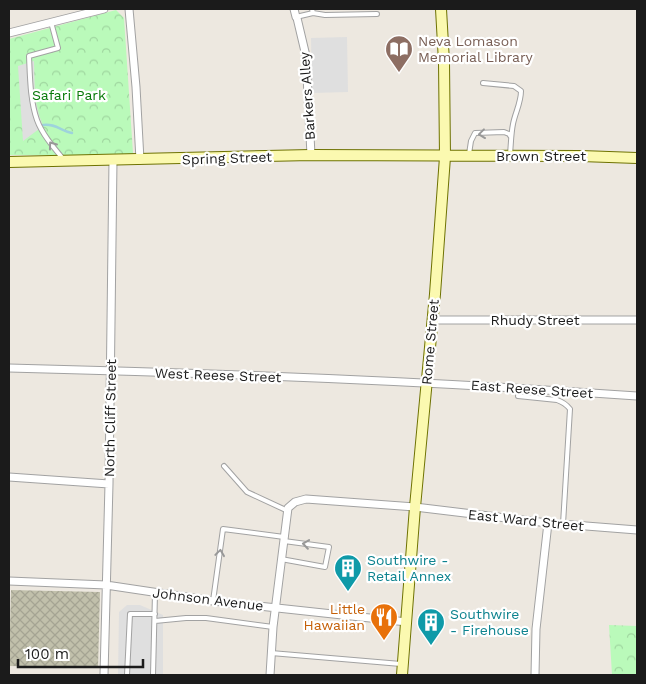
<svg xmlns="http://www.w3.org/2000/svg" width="646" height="684" font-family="'Work Sans',sans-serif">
  <defs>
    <pattern id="construction-cross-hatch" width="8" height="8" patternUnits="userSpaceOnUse" patternTransform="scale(1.25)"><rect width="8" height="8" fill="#c1c0ab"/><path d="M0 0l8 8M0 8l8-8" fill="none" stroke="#a5a493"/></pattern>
    <pattern id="park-crowns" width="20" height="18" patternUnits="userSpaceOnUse" patternTransform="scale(1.25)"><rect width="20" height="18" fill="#bafaba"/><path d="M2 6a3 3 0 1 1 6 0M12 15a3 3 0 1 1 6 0" fill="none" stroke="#9fd69f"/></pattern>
  </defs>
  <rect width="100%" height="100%" fill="#ede8e0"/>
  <path fill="url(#construction-cross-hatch)" d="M 11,590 L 100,592 L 98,668 L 9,666 Z"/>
  <path fill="url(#park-crowns)" d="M 116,10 L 124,18 L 133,153 L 130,156 L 10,155 L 9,39 Z
    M 609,625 L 637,626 L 637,675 L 612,675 Z"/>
  <path fill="#dfdfdf" d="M 347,37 L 348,92 L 312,93 L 311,38 Z
    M 34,61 L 35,98 L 39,115 L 43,126 L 23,141 L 18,66 Z
    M 127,605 L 140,605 L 163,615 L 163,675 L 118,675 L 119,612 Z"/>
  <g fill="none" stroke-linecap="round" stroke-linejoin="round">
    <path stroke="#9ed3dc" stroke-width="2.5" d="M 43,125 C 54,123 62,131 72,133"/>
    <g stroke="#a2a2a2" stroke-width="6">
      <path id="lane" d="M 313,13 L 325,15 L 377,14
        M 296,17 L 313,13 L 312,9
        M 51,22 L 58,48 L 29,56 C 30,77 30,100 37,120 C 42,134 54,148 64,160
        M 483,83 L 514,86 L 521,91 C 521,103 515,113 513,124 C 511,134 511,144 510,154
        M 469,154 L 471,141 L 475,133 L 504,132 L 509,134 L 511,137
        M 518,396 L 557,400 C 563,402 566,404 570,409 L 563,524
        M 224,466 L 247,492 L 288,511
        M 281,559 L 325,567 L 329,547 L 284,541
        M 213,601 L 223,529 L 284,537
        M 155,621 L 186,618 L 206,618 L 273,627
        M 271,653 L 401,664
        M 127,675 L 130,614 L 155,614
        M 153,675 L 155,593"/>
    </g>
    <g stroke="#a2a2a2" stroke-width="9">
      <path id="street" d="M 129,9 L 136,87 L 140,160
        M 294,9 L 296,17 L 297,18 L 306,56 L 311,155
        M 9,33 L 104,9
        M 432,320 L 637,320
        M 9,368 C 218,373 428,381 637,396
        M 9,477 L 109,484
        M 9,581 L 106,585 L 213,601 L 407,622
        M 104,675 L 109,484 L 113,160
        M 270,675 L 273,627 L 288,508 L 295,502 L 306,499 L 415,507 L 548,523 L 637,530
        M 535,675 L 536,629 L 548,523"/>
    </g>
    <g stroke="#6e7202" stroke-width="12">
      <path id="secondary" d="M 9,162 L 311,155 L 581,156 L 637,158
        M 402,675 L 415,507 L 435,294 L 445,157 L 444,62 L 441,9"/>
    </g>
    <use href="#lane" stroke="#fff" stroke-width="4"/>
    <use href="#street" stroke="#fff" stroke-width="7"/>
    <use href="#secondary" stroke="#fbf9b0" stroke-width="10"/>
  </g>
  <defs><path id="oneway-chevron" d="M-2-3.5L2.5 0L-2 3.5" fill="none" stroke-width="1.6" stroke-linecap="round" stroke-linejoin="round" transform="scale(1.25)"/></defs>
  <g stroke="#989898">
    <use href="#oneway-chevron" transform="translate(482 134) rotate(173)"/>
    <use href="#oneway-chevron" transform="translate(52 145) rotate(-126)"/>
    <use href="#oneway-chevron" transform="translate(306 544) rotate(-172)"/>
    <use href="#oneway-chevron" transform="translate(220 553) rotate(-82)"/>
  </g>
  <defs>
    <g id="library-pin" transform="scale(1.4375)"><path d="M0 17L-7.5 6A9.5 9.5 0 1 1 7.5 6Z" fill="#8d6e63" stroke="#fff"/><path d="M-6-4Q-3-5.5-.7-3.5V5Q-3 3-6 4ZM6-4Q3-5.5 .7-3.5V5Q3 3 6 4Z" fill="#fff"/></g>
    <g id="building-pin" transform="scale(1.4375)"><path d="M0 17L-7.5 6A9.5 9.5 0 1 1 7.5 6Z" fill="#0f9aa8" stroke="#fff"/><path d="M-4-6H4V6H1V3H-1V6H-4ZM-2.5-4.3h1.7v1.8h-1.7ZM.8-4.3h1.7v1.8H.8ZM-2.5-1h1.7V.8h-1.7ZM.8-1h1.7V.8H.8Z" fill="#fff"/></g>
    <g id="restaurant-pin" transform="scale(1.4375)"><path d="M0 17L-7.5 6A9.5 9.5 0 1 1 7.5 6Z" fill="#e8710a" stroke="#fff"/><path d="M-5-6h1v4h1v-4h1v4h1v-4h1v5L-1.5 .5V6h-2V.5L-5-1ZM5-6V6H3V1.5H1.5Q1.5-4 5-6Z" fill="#fff"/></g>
  </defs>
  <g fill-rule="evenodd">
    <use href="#library-pin" x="399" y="49"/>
    <use href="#building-pin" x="348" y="568"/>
    <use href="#restaurant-pin" x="384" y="617"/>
    <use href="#building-pin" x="431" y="622"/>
  </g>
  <g text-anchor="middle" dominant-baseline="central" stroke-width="4.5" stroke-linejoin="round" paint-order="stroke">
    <g font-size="14" fill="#785e54" stroke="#fff" text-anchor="start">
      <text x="418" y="41">Neva Lomason<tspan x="418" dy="16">Memorial Library</tspan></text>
    </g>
    <g font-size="14" fill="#087a09" stroke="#fff">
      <text x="69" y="95">Safari Park</text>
    </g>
    <g font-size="14" fill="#1b1b1b" stroke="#fff">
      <text transform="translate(307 96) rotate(-94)">Barkers Alley</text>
      <text x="541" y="156">Brown Street</text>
      <text transform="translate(227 158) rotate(-2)">Spring Street</text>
      <text x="535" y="320">Rhudy Street</text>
      <text transform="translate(430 342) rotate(-85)">Rome Street</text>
      <text transform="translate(218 375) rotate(2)">West Reese Street</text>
      <text transform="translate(532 389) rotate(4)">East Reese Street</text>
      <text transform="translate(110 418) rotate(-89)">North Cliff Street</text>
      <text transform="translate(526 520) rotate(6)">East Ward Street</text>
      <text transform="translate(208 599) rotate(7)">Johnson Avenue</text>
    </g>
    <g font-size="14" fill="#0d838f" stroke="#fff" text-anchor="start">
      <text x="367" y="560">Southwire -<tspan x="367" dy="16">Retail Annex</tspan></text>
      <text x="450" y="614">Southwire<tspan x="450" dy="16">- Firehouse</tspan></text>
    </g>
    <g font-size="14" fill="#c56008" stroke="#fff" text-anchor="end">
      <text x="365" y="609">Little<tspan x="365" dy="16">Hawaiian</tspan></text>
    </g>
  </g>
  <rect width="646" height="684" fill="none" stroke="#1b1b1b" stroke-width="20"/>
  <path d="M18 659v8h125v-8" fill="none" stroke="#1b1b1b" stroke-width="2.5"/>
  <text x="25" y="659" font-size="15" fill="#1b1b1b" stroke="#ffffff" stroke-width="4" paint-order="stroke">100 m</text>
</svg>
